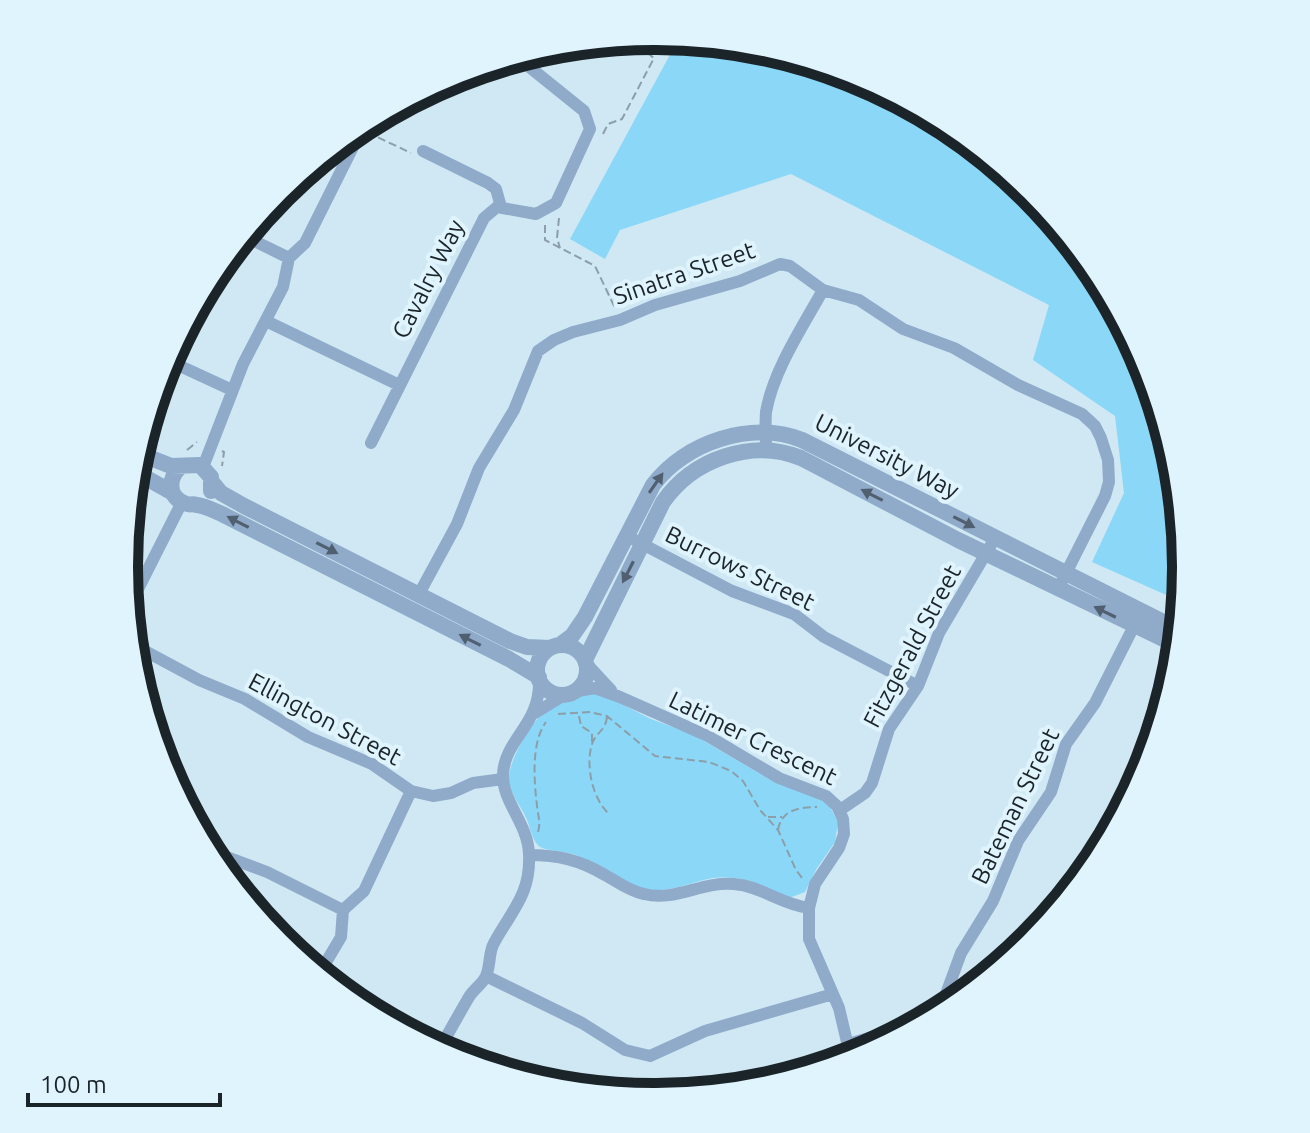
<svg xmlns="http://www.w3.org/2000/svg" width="1310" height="1133" font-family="Ubuntu,sans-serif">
  <rect width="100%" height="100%" fill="#cfe8f4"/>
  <path fill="#8bd7f8" d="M 679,38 C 705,41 732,42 757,46 C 787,51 828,65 856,76 C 875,83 892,95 910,104 C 1085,198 1202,402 1182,602 L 1092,562 L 1124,493 L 1115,416 L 1033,360 L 1049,305 L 791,174 L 620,230 L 605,259 L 570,239 Z
    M 583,694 L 602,694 L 651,719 L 692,734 L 771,780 L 822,800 L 830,807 L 838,822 L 835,842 L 817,868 L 805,892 L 789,898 C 765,887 741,874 713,878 C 689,882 668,895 642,888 C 618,881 598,864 576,855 C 566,851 547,851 540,847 C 532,841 531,829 527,820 C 522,807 511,796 509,781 C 507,763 531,722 545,711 C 556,702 571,702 583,694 Z"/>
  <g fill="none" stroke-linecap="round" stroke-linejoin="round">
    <path stroke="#8c9fa9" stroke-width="2" stroke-dasharray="8 4" stroke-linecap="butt" d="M 603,134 L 608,124 L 622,119 L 654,58 L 629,39
      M 369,140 L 373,135 L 411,153
      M 559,218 L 557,238 L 560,248
      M 545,225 L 545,240 L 595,266 L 615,308
      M 187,450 L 197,442
      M 222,451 L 224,452 L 222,466
      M 558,714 L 590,712 L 607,716 L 655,756 L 709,762 L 731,771 L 743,781 L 760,810 L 778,830 L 796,870 L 802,878
      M 579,716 L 581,726 L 592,733 L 592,742
      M 607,717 C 605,732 596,732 592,744 C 585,767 593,800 610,815
      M 768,817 L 782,817
      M 778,830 C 781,810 799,807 817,807
      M 538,832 C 541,823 538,816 537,806 C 534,781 531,742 546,722"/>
    <path stroke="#90aaca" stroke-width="12" d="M 423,151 L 488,183 L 496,189 L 501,207
      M 244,236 L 289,258
      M 266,321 L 399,385
      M 167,360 L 232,390
      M 371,443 L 484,218 L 497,207 L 536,214 L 556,203 L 590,129 L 584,111 L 517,57
      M 766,450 C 766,437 765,424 766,412 C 773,371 803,326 823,290
      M 203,467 L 243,364 L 283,287 L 289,258 L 305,243 L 353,147 L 356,129
      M 627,536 L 732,591 L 794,614 L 824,637 L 918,686
      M 419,594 L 457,524 L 479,468 L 514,410 L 538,351 L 554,340 L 573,332 L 620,320 L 655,305 L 740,281 L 780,264 L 790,266 L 823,290 L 859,300 L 903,329 L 954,348 L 1018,385 L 1082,414 L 1095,426 L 1101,438 L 1108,460 L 1109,482 L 1105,496 L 1058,589
      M 129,607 L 182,502
      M 132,644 L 199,680 L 245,699 L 308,737 L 372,764 L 411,791 L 433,796 L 451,793 L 473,783 L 503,779
      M 586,663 L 611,690
      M 572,692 L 595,688 L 620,697 L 708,736 L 779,778 L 826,796 L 837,806 L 843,819 L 844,834 L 839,848 L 815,884 L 809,908 L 809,939 L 839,1008 L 851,1059
      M 535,713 L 566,694
      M 840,810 L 865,793 L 872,783 L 889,729 L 918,686 L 939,633 L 995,538
      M 208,850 L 267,872 L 343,910
      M 529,855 C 558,855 580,860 605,875 C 618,882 629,891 644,894 C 675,902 702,881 734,884 C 761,886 780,904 809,908
      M 319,974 L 341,937 L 343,910 L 364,891 L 411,791
      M 486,976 L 582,1023 L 625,1050 L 650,1056 L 705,1031 L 833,994
      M 929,1019 L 943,1002 L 961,953 L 993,901 L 1018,841 L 1051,792 L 1066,744 L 1095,703 L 1137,620
      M 848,1044 L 921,1023
      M 439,1050 C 449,1032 459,1014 469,997 C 473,990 481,985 485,978 C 491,968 488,953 494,943 C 512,910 531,894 529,854 C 528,823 502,802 503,774 C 505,738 541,725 539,679"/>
    <path stroke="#90aaca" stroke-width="16" d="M 138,453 L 171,466 L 200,465 L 211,477 L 211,491
      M 182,466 C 169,475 166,496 184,503 C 191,506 190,503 197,505 C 206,506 214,511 222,514 L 509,659 L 539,677
      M 134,471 L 173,493
      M 212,482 L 221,493 L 244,506 L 510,641 L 527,647 L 550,648
      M 560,645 L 572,636 L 585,617 L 653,485 C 685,442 752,420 802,440 L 1179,630
      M537 670a25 25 0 1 1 50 0a25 25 0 1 1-50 0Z
      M 585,660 L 663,502 C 693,459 752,438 801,458 L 958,540 L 1178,646"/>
  </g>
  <defs><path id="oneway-solid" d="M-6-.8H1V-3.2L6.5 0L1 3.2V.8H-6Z" transform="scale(2)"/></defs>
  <g fill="#506071">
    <use href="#oneway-solid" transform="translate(656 483) rotate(-55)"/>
    <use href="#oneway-solid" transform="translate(872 495) rotate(-153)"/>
    <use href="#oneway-solid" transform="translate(238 522) rotate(-153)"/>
    <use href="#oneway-solid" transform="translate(964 522) rotate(27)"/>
    <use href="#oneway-solid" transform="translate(327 548) rotate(27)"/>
    <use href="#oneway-solid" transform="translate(628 572) rotate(117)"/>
    <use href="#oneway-solid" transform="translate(1105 612) rotate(-154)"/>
    <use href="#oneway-solid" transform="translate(470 640) rotate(-153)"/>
  </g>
  <g text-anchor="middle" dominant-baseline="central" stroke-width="8" stroke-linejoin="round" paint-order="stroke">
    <g font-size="24" fill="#1b2429" stroke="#e0f4fe">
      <text transform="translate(684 273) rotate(-19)">Sinatra Street</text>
      <text transform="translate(428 279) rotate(-63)">Cavalry Way</text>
      <text transform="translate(887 456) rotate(27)">University Way</text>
      <text transform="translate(740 568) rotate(26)">Burrows Street</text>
      <text transform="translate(912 646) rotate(-62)">Fitzgerald Street</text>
      <text transform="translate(325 719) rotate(28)">Ellington Street</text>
      <text transform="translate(753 738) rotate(26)">Latimer Crescent</text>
      <text transform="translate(1015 806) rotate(-64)">Bateman Street</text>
    </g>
  </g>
  <path d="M0 0H1310V1133H0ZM654 50H656A516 516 0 0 1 1172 566V567A516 516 0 0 1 656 1083H654A516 516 0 0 1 138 567V566A516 516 0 0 1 654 50Z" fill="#e0f4fe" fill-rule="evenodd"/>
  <path fill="none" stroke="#1b2429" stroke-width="10" d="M654 50H656A516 516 0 0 1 1172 566V567A516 516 0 0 1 656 1083H654A516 516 0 0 1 138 567V566A516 516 0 0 1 654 50Z"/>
  <path d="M28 1093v12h192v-12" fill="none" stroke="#1b2429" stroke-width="4"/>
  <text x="40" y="1093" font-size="24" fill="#1b2429" stroke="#e0f4fe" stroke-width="6" paint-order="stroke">100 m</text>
</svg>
